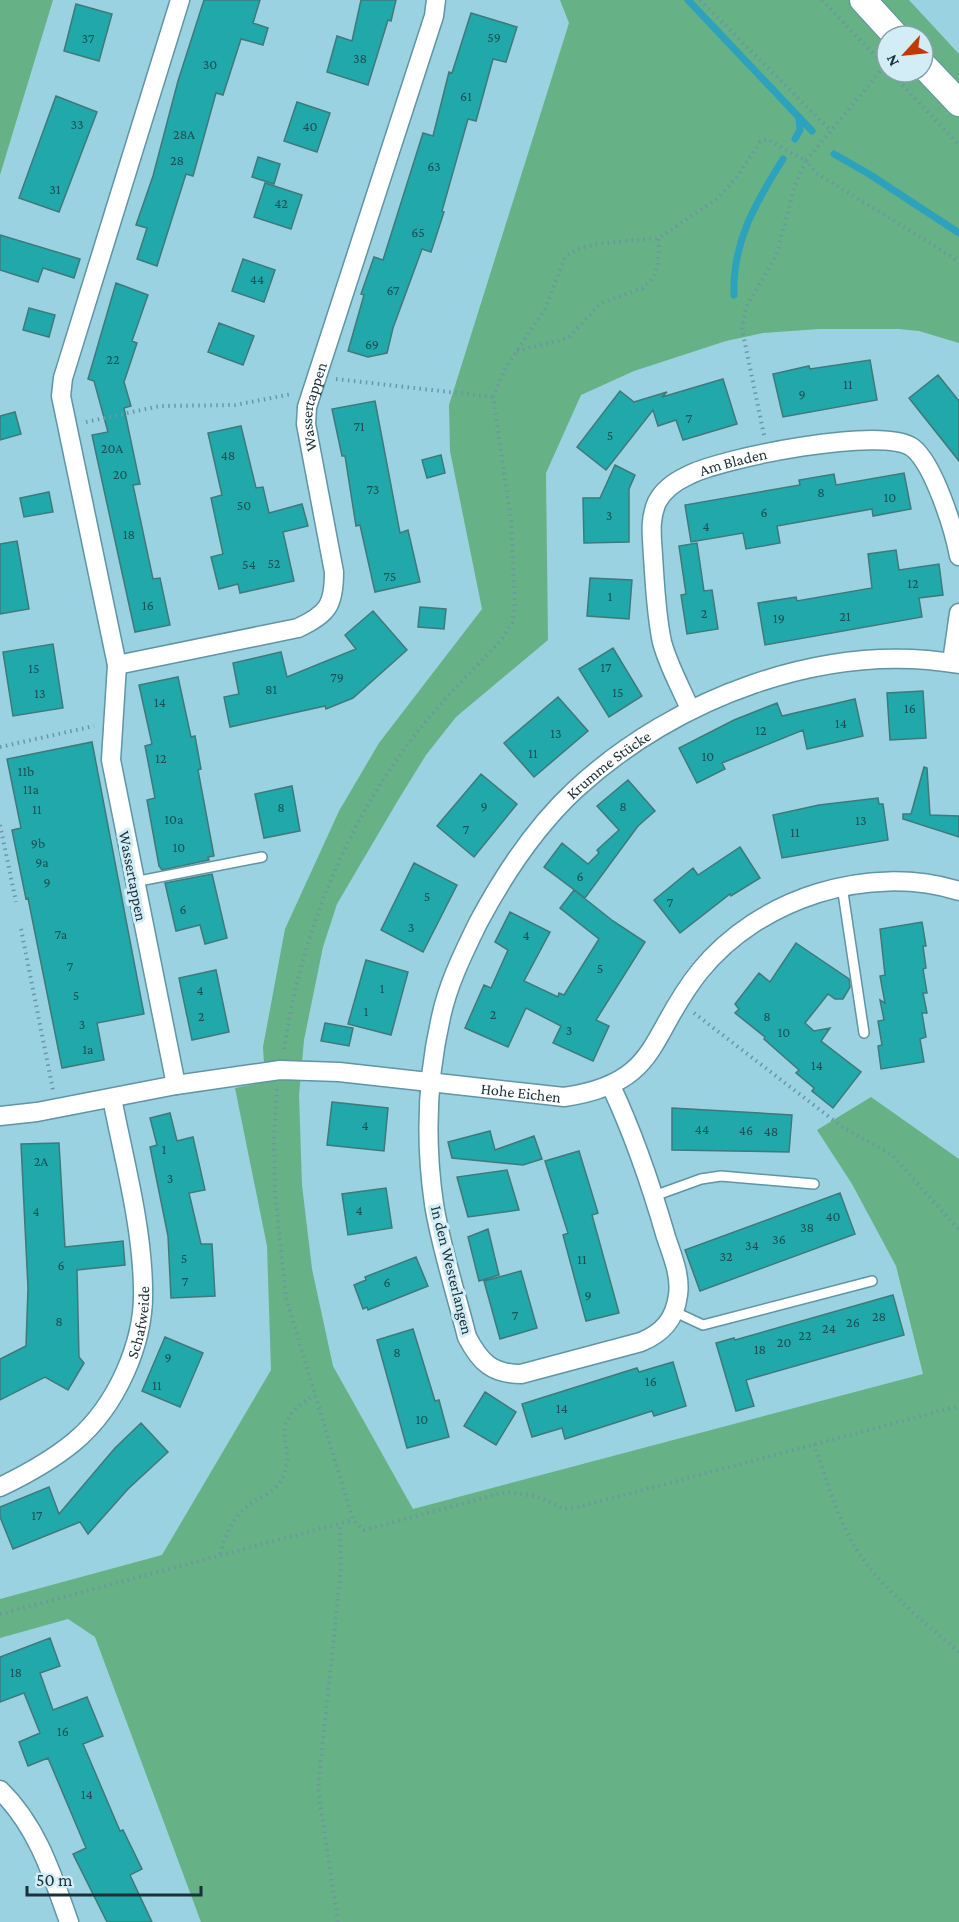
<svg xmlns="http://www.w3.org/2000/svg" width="959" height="1922" font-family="'Crimson Pro',serif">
  <rect width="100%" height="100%" fill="#9ad2e1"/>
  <path fill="#66b185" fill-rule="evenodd" d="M 0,0 L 53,0 L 0,175 Z
    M 560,0 L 909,0 L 959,54 L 959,343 L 919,331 L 899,329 L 819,329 L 763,333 L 726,341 L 634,371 L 581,395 L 546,473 L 548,640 L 456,717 L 426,755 L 397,802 L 337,904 L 323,947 L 304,1040 L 299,1095 L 302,1185 L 312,1269 L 333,1366 L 413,1509 L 923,1374 L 896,1266 L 852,1184 L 817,1130 L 871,1097 L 959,1159 L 959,1922 L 201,1922 L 95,1637 L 68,1619 L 0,1638 L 0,1599 L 162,1555 L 271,1370 L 267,1246 L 235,1088 L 265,1082 L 263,1047 L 285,929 L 339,811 L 379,743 L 482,609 L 450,451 L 449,405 L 569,23 ZM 887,36 L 923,36 L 923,72 L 887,72 Z"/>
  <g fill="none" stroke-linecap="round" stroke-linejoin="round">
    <path stroke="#2ca2bd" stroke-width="7" d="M 688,0 L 812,131
      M 795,139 L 800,130 L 799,117
      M 834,154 L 869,174 L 959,233
      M 734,295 C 732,242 756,202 783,159"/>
  </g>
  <path fill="#21a8aa" stroke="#3f797a" stroke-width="1.5" d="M 204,0 L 260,0 L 253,23 L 268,28 L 263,45 L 241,39 L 223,95 L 216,93 L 193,176 L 186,174 L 157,266 L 137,259 L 147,228 L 136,225 L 153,176 L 178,81 Z
    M 361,0 L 396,0 L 391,21 L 388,20 L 368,85 L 327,72 L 337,36 L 352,41 Z
    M 76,4 L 112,14 L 99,61 L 64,51 Z
    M 471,13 L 517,27 L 506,62 L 493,59 L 476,121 L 468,119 L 442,211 L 444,212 L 431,252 L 422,249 L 393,328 L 387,353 L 368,357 L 348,351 L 364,295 L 361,294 L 374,257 L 383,260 L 423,133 L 433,136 L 449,72 L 452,73 Z
    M 56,96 L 97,112 L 59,212 L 19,198 Z
    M 297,102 L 330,113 L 317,152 L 284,141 Z
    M 258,157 L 280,164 L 274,184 L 252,177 Z
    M 265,183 L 302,195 L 291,229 L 254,217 Z
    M 0,235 L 80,259 L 74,278 L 43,268 L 38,282 L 0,270 Z
    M 243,259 L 275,270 L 264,302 L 232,291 Z
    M 116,283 L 148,295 L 132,341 L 137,343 L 124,382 L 131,406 L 124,408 L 140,484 L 133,485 L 153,579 L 160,578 L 170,625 L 135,632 L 92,435 L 108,432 L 94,381 L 88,379 Z
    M 29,308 L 55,315 L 49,337 L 23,330 Z
    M 219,323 L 254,336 L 243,365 L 208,352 Z
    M 870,360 L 877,400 L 783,417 L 773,374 L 809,366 L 810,369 Z
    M 938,375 L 959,401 L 959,461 L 909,398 Z
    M 723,379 L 737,424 L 683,440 L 676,420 L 658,426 L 653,410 L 606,470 L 577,447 L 620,391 L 634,402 L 667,392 L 662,397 Z
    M 375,401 L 400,533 L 408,530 L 420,582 L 375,592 L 360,525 L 356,526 L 345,456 L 342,456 L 332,409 Z
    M 15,412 L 21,434 L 0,440 L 0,416 Z
    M 241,426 L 256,488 L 263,487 L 269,513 L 302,504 L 308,526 L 283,532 L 294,581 L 240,593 L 238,584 L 219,589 L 211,557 L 223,554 L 211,498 L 222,495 L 208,433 Z
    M 441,455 L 445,473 L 427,478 L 422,460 Z
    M 615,465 L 635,475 L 629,489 L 629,542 L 584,543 L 583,498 L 600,498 Z
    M 904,473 L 911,509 L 873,516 L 872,509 L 777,526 L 780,543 L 746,549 L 743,533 L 691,542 L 685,505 L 800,485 L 799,480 L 834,474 L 836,485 Z
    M 49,492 L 53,512 L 24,517 L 20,498 Z
    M 17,541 L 29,609 L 0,614 L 0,544 Z
    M 697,543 L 704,591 L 712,590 L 718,629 L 687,634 L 681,595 L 686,594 L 679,546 Z
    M 896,550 L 899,570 L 939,564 L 943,595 L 919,598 L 922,617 L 765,645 L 758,603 L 796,597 L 797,601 L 872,588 L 868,554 Z
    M 590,578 L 632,580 L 629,619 L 587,616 Z
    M 420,607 L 446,609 L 444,629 L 418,627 Z
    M 373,611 L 407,650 L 353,698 L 326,709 L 325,706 L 230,727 L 224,697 L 239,694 L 233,663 L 281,652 L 287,677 L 356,649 L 345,635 Z
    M 53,644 L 63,708 L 13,716 L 3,652 Z
    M 613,648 L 642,696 L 609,717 L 579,669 Z
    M 178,677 L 191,737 L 195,736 L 201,769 L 198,770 L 214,856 L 208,857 L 209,860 L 162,870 L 159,866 L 147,800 L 155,798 L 145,746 L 152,744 L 139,685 Z
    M 923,691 L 926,738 L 890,740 L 887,693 Z
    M 558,697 L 588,731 L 534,777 L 504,743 Z
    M 855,699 L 863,736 L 807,749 L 803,730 L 722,763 L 725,769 L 697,783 L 679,748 L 734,720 L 777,703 L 782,716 Z
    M 92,742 L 144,1014 L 97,1023 L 104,1060 L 62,1068 L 28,898 L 26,899 L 12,830 L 21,828 L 7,759 Z
    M 924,767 L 927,768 L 930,815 L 959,816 L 959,837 L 903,819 L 903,814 L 911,814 Z
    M 481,774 L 517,804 L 474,857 L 437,826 Z
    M 628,780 L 655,811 L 638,826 L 585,898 L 544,867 L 562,843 L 588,864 L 599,853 L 597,850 L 619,830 L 597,806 Z
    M 292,786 L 300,831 L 264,838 L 255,794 Z
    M 878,798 L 879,804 L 883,804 L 888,840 L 782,858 L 773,815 L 819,805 Z
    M 740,847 L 760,878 L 731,896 L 730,894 L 680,933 L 654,900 L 693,868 L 698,875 Z
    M 414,863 L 457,885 L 423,952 L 381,930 Z
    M 212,874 L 227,938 L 205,944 L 200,925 L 176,931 L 165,883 Z
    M 574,890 L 613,921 L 645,942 L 596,1020 L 609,1026 L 593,1061 L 553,1043 L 561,1026 L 526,1008 L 508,1047 L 465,1028 L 484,985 L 491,988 L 508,950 L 495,942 L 510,912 L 550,932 L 524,981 L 558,997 L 559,993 L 564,995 L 599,939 L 560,908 Z
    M 922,922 L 926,946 L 923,946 L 926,968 L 923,969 L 927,993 L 923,993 L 927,1013 L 922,1013 L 926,1037 L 920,1039 L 924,1062 L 881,1069 L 878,1046 L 882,1045 L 878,1021 L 884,1020 L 880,1000 L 885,1003 L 880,976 L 885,975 L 880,929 Z
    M 796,943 L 849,979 L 850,987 L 843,999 L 835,999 L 828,994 L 805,1023 L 814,1031 L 830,1028 L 821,1041 L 861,1072 L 833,1108 L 812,1091 L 814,1088 L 796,1073 L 799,1070 L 764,1039 L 765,1037 L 735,1013 L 739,1009 L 735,1004 L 759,973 L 770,982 Z
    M 366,960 L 408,972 L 391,1035 L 348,1024 Z
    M 216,970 L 229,1032 L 192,1040 L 179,978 Z
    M 325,1023 L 353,1028 L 349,1046 L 321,1041 Z
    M 332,1102 L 388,1108 L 384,1151 L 327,1145 Z
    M 672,1108 L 792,1115 L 789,1152 L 672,1150 Z
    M 170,1113 L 177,1141 L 193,1137 L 205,1190 L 189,1193 L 201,1244 L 212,1244 L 215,1296 L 171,1298 L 168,1236 L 150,1147 L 157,1145 L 150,1118 Z
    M 490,1131 L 495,1150 L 534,1136 L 542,1159 L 523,1165 L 452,1158 L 448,1142 Z
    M 59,1143 L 65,1247 L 123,1241 L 125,1265 L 77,1270 L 79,1357 L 84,1363 L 68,1390 L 45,1377 L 0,1400 L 0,1359 L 26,1346 L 28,1288 L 21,1144 Z
    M 579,1151 L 598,1213 L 592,1215 L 619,1313 L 586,1321 L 563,1235 L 568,1233 L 545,1161 Z
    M 507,1170 L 519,1210 L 468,1217 L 457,1177 Z
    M 386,1188 L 392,1228 L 348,1235 L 342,1194 Z
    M 840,1193 L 855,1234 L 700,1291 L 685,1250 Z
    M 488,1229 L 499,1275 L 479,1281 L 468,1237 Z
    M 416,1257 L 428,1286 L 368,1310 L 367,1307 L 363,1309 L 354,1285 L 366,1280 L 365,1277 Z
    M 521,1271 L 537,1328 L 500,1339 L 484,1281 Z
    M 893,1295 L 904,1335 L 746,1380 L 754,1406 L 736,1411 L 716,1343 L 734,1338 L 735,1340 Z
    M 413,1329 L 435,1401 L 439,1400 L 449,1437 L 407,1448 L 377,1340 Z
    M 165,1337 L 203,1353 L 180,1407 L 142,1391 Z
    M 673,1362 L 686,1406 L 654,1416 L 652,1411 L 565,1439 L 562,1428 L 532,1437 L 522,1404 L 637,1368 L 639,1372 Z
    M 485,1392 L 516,1412 L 496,1445 L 464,1426 Z
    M 141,1423 L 168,1452 L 128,1489 L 88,1534 L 80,1522 L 13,1549 L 0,1517 L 0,1507 L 49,1487 L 59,1514 L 115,1448 Z
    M 50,1638 L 60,1666 L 40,1673 L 53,1710 L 87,1697 L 103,1736 L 83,1744 L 120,1831 L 123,1830 L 142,1869 L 130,1875 L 152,1922 L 107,1922 L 73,1854 L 86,1848 L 48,1758 L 28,1766 L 19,1742 L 40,1733 L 24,1693 L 0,1702 L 0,1657 Z"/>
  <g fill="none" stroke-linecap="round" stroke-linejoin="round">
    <g stroke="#5f95a4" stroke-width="12">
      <path id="lane" d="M 134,882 L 262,857
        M 842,886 L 864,1033
        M 654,1196 L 701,1179 L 721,1176 L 814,1184
        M 675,1312 L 703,1325 L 872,1281"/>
    </g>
    <g stroke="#5f95a4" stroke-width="21">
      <g id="street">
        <path d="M 952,662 L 959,613"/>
        <path id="s1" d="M 117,665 L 298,628 C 328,614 334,605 334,572 L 306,424 L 307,407 L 434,16 L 436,0"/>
        <path id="s2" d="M 690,709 C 681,688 668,665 662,642 C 656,614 655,585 653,556 C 652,537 649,520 657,502 C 664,489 674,482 687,476 C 720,458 885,425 913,448 C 934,465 954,529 959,556"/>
        <path d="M 176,1085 L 111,760 L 117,665 L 61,396 L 63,378 L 180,0"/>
        <path id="s3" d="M 611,1086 C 634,1135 651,1185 666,1237 C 672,1255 681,1276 678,1295 C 675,1319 663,1333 641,1342 L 521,1374 C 492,1374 480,1362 467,1337 C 456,1293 441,1248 434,1204 C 425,1142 427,1078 441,1017 C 448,984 463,954 478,923 C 504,874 535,827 576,789 C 675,698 824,641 959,664"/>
        <path id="s4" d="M 0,1116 L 37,1112 L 176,1085 L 280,1070 L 339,1072 L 564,1097 C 661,1083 648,1035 700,971 C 759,898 869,863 959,891"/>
        <path id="s5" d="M 0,1487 C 25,1475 52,1460 74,1442 C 116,1407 145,1343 143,1288 C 142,1225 124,1160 112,1098"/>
        <path d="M 0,1790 C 37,1826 52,1874 69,1922"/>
      </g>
    </g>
    <g stroke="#5f95a4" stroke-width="28">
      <path id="secondary" d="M 863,0 L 896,36
        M 923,65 L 959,103"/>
    </g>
    <path stroke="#6b97a3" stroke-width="4" stroke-dasharray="1.5 4.5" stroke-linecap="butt" d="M 700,0 L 830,130
      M 822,0 L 887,68
      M 890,72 L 959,145
      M 517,351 L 568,338 L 601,303 L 643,288 L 654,277 L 658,265 L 659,238
      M 336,379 L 493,397
      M 86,422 L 160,406 L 235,405 L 292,394
      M 764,435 L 742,329 L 746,307 L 776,256 L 795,185 L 806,161 L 816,173 L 959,261
      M 0,747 L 94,726
      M 0,825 L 16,902
      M 21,929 L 53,1090
      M 694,1013 L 841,1126 L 892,1155 L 959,1230
      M 284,1049 C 303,923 354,802 439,706 C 459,683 481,662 501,640 L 512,623 L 515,607 L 511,520 L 493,397 L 506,367 L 545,309 L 565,257 L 578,249 L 596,244 L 659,238 L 718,198 L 736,178 L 760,142 L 767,139 L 806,161 L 887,63
      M 277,1089 L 274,1136 L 275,1193 L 286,1298 L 353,1520 L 364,1530 L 506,1492 L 536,1496 L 564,1509 L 575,1508 L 959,1406
      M 814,1444 C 827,1480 838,1522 860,1555 C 887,1593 924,1622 959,1652
      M 220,1554 C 226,1532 235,1514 254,1501 C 263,1496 274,1491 280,1482 C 303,1446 258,1428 315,1395
      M 0,1614 L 353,1520
      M 338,1922 L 318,1789 L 341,1568 L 340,1523"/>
    <use href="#lane" stroke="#fff" stroke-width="9"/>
    <use href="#street" stroke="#fff" stroke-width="18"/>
    <use href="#secondary" stroke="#fff" stroke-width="26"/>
  </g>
  <g text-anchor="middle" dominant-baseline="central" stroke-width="6" stroke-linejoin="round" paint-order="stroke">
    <g font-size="14" fill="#1c4f54">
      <text x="494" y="37">59</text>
      <text x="88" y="38">37</text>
      <text x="360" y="58">38</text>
      <text x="210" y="64">30</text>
      <text x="466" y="96">61</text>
      <text x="77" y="124">33</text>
      <text x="310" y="126">40</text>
      <text x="184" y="134">28A</text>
      <text x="177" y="160">28</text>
      <text x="434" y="166">63</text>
      <text x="55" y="189">31</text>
      <text x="281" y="203">42</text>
      <text x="418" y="232">65</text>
      <text x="257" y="279">44</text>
      <text x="393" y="290">67</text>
      <text x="372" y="344">69</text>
      <text x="113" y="359">22</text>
      <text x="848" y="384">11</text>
      <text x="802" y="394">9</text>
      <text x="689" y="418">7</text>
      <text x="359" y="426">71</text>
      <text x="610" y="435">5</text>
      <text x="112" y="448">20A</text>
      <text x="228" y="455">48</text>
      <text x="120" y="474">20</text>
      <text x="373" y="489">73</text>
      <text x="821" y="492">8</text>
      <text x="890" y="497">10</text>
      <text x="244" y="505">50</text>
      <text x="764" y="512">6</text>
      <text x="609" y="515">3</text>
      <text x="706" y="526">4</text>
      <text x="129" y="534">18</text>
      <text x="274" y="563">52</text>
      <text x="249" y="564">54</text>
      <text x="390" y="576">75</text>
      <text x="913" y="583">12</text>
      <text x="610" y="596">1</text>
      <text x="148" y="605">16</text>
      <text x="704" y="613">2</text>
      <text x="845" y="616">21</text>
      <text x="779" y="618">19</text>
      <text x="606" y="667">17</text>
      <text x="34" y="668">15</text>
      <text x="337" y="677">79</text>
      <text x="271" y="689">81</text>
      <text x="618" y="692">15</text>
      <text x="40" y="693">13</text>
      <text x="160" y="702">14</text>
      <text x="910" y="708">16</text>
      <text x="841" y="723">14</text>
      <text x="761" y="730">12</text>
      <text x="556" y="733">13</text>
      <text x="533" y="753">11</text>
      <text x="708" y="756">10</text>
      <text x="161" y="758">12</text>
      <text x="26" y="771">11b</text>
      <text x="31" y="789">11a</text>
      <text x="484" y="806">9</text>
      <text x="623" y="806">8</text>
      <text x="281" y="807">8</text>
      <text x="37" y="809">11</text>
      <text x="174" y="819">10a</text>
      <text x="861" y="820">13</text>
      <text x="466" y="829">7</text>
      <text x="795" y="832">11</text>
      <text x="38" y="843">9b</text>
      <text x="179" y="847">10</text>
      <text x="42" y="862">9a</text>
      <text x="580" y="876">6</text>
      <text x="47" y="882">9</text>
      <text x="427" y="896">5</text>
      <text x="670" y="902">7</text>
      <text x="183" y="909">6</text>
      <text x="411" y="927">3</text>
      <text x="61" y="934">7a</text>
      <text x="526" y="935">4</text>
      <text x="70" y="966">7</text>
      <text x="600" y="968">5</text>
      <text x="382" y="988">1</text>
      <text x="200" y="990">4</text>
      <text x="76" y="995">5</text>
      <text x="366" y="1011">1</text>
      <text x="493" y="1014">2</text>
      <text x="201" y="1016">2</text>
      <text x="767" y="1016">8</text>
      <text x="82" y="1024">3</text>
      <text x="569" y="1030">3</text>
      <text x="784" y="1032">10</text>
      <text x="88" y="1049">1a</text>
      <text x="817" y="1065">14</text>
      <text x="365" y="1125">4</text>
      <text x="702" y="1129">44</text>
      <text x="746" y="1130">46</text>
      <text x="771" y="1131">48</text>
      <text x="164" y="1149">1</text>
      <text x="41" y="1161">2A</text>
      <text x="170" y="1178">3</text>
      <text x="359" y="1210">4</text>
      <text x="36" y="1211">4</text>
      <text x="833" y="1216">40</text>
      <text x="807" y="1227">38</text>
      <text x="779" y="1239">36</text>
      <text x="752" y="1245">34</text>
      <text x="726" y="1256">32</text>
      <text x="184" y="1258">5</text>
      <text x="582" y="1259">11</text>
      <text x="61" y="1265">6</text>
      <text x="185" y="1281">7</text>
      <text x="387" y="1282">6</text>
      <text x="588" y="1295">9</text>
      <text x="515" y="1315">7</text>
      <text x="879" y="1316">28</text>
      <text x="59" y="1321">8</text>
      <text x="853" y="1322">26</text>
      <text x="829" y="1328">24</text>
      <text x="805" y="1335">22</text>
      <text x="784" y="1342">20</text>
      <text x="760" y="1349">18</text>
      <text x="397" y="1352">8</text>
      <text x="168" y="1357">9</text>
      <text x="651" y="1381">16</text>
      <text x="157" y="1385">11</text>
      <text x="562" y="1408">14</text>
      <text x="422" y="1419">10</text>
      <text x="37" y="1515">17</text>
      <text x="16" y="1672">18</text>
      <text x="63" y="1731">16</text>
      <text x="87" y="1794">14</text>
    </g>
    <g font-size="16" fill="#1a3137" stroke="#d2edf5">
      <text stroke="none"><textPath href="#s1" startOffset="426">Wassertappen</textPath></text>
      <text stroke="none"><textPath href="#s2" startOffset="303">Am Bladen</textPath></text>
      <text stroke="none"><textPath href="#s3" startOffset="1112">Krumme Stücke</textPath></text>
      <text transform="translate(133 876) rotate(79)">Wassertappen</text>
      <text stroke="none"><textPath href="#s4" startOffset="526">Hohe Eichen</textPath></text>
      <text transform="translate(452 1270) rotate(76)">In den Westerlangen</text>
      <text stroke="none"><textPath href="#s5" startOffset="226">Schafweide</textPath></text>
    </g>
  </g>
  <g transform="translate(905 54) rotate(243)"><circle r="28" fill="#d2edf5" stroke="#88a2a9" stroke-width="1.5"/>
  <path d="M0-4.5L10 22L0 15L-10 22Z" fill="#c13805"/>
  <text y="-9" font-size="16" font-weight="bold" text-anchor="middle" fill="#1a3137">N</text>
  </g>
  <path d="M27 1886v9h174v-9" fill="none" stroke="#1a3137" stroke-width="3"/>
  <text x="36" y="1886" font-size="18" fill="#1a3137" stroke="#d2edf5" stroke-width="4.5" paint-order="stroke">50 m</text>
</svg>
